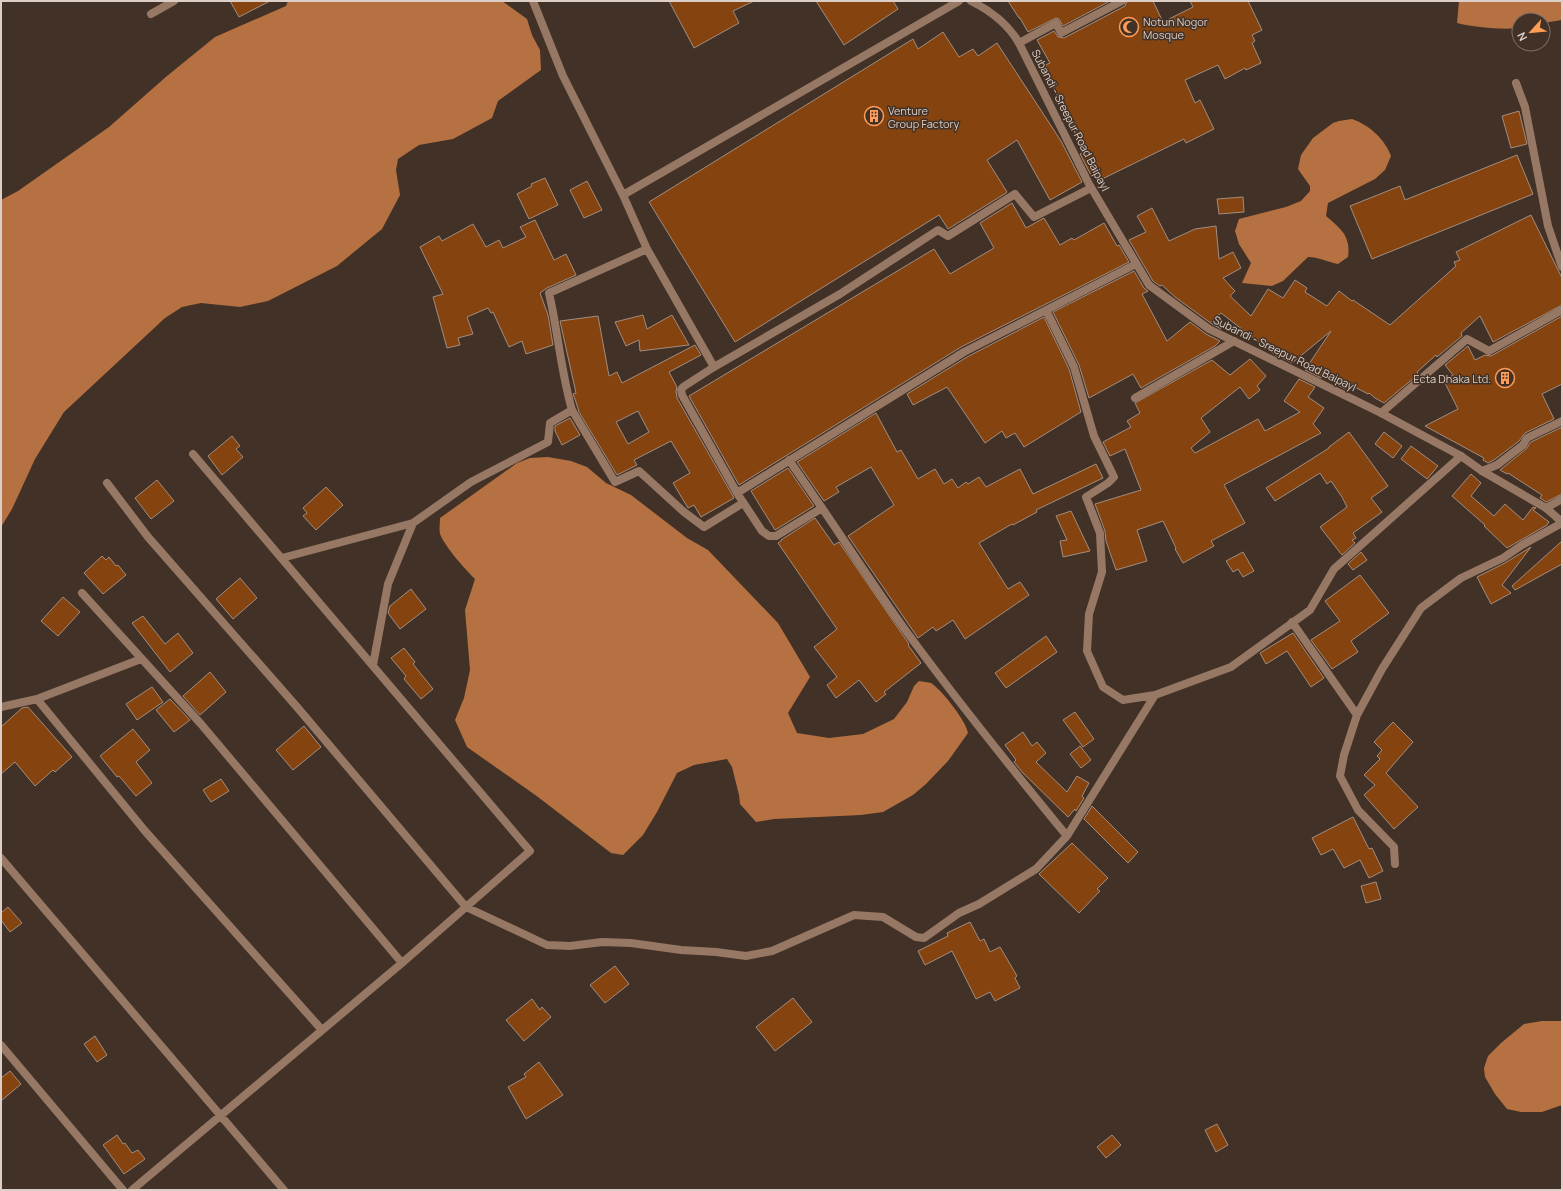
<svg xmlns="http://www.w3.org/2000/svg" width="1563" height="1191" font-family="Manrope,sans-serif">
  <rect width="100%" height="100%" fill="#423126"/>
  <path fill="#b67142" d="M 288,1 L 502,1 L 527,19 L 532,35 L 540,50 L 541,70 L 498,101 L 492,118 L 453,139 L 419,145 L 398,159 L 396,170 L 400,195 L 382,229 L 337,266 L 268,301 L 240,307 L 201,303 L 182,307 L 165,318 L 64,412 L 35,459 L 12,509 L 1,527 L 1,200 L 18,191 L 109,127 L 167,76 L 215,37 L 286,6 Z
    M 1459,1 L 1562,1 L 1562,20 L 1543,23 L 1543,20 L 1519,20 L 1519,28 C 1503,30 1473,27 1457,23 Z
    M 1352,119 C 1369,125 1385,139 1391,156 L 1385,170 L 1375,179 L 1328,203 L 1326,216 C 1341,229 1351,236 1348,257 L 1338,264 C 1328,262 1318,257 1308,257 L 1283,281 L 1272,286 L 1242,283 L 1251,263 L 1239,244 L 1235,231 L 1239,219 L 1286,207 L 1301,201 L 1310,191 L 1310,186 L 1298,169 L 1301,155 L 1313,138 L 1333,123 L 1339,121 Z
    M 548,457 L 571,461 L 587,467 L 606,483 L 631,495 L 687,538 L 708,550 L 778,623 L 810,677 L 788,713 L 797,733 L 829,738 L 863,734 L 894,719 L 907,702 L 914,686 L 919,681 C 923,682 928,682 931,683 C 941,689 967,722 968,733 L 948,761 L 926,784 L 913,795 L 883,812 L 861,815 L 774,819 L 756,822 L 740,804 L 739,795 L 732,767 L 727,759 L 694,765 L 677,773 L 657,812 L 643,835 L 623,855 L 611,853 L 538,797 L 467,747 L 455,720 L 464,698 L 470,670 L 465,610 L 475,579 C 465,569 445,547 440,534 C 439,530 440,523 440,518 L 517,463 L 530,458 Z
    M 1542,1021 L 1562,1021 L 1562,1105 L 1542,1112 L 1521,1112 L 1507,1109 L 1495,1094 L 1485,1077 L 1484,1068 L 1488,1056 L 1501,1043 L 1524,1024 Z"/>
  <path fill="#85440f" stroke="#a28d80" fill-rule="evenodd" d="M 230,1 L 270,1 L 239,17 Z
    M 669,1 L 754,1 L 733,11 L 739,23 L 694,48 Z
    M 816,1 L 893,1 L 898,9 L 844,45 Z
    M 1008,1 L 1110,1 L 1063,26 L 1059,19 L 1056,18 L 1028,32 L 1020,18 L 1019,18 Z
    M 1127,1 L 1153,1 L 1163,22 L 1193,7 L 1190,1 L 1248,1 L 1262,30 L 1252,35 L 1255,41 L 1252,43 L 1261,63 L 1246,70 L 1245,68 L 1225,79 L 1218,65 L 1185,80 L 1195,103 L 1200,100 L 1214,129 L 1186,143 L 1184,139 L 1098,181 L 1095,175 L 1092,177 L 1080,154 L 1084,152 L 1049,78 L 1051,77 L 1045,65 L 1050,63 L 1037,40 L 1054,31 L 1058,37 L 1064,38 L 1125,6 Z
    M 943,32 L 959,57 L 973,49 L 978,56 L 997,43 L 1061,141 L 1082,182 L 1050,200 L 1017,140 L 987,160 L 1007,192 L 1006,193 L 948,229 L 939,215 L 735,342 L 649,202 L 913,39 L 918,49 Z
    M 1519,111 L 1527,144 L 1511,148 L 1502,116 Z
    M 1517,155 L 1533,194 L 1372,259 L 1350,206 L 1400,186 L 1405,200 Z
    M 545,178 L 558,205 L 529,219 L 517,194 L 532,186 L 531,184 Z
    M 587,181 L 602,210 L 584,218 L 570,190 Z
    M 1243,197 L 1244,212 L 1219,214 L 1217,199 Z
    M 1012,203 L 1026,228 L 1044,218 L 1060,245 L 1072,238 L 1074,240 L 1104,223 L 1117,246 L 1119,245 L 1129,262 L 961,347 L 739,485 L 689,396 L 934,249 L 950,274 L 994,248 L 980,223 Z
    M 1152,208 L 1169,241 L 1195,229 L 1216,226 L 1219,259 L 1233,252 L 1241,268 L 1223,278 L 1235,291 L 1230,296 L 1251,316 L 1268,289 L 1283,298 L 1295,280 L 1307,288 L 1305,292 L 1327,306 L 1339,291 L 1352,301 L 1353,300 L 1390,325 L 1456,266 L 1454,262 L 1460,260 L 1456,252 L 1531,215 L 1562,278 L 1562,305 L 1493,342 L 1480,316 L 1461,333 L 1462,336 L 1437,357 L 1436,355 L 1417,372 L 1418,373 L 1415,377 L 1384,403 L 1375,398 L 1369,393 L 1368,394 L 1349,384 L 1345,389 L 1323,376 L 1321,378 L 1305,370 L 1331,331 L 1292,363 L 1279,356 L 1278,357 L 1221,313 L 1213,321 L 1221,329 L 1212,324 L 1175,297 L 1162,285 L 1160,286 L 1153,281 L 1129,240 L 1146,232 L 1137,216 Z
    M 535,220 L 554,260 L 566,254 L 576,275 L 547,288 L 540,293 L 548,315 L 553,345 L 526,354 L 522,341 L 509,347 L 493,312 L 491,313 L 488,308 L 467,317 L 473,334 L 458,338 L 460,345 L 447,348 L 433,297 L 443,294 L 420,247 L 439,236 L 442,241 L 473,224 L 486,247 L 499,240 L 503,248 L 526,237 L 520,227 Z
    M 1134,271 L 1144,288 L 1148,291 L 1142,294 L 1167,341 L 1190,322 L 1206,334 L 1220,341 L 1215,346 L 1141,388 L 1133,374 L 1089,398 L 1079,365 L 1053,312 Z
    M 643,315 L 647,329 L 672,315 L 689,345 L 640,351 L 639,340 L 626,346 L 615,322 Z
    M 598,316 L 609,376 L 617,372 L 622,383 L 695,345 L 701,355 L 669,372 L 677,387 L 676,391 L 677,398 L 734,498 L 701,517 L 694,505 L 688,508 L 673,483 L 690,473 L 671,441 L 634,460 L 637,465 L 617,475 L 579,412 L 576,402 L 573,394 L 576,393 L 560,321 ZM 638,411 L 649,432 L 628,444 L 616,422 Z
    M 1562,316 L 1562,384 L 1542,394 L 1554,419 L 1525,433 L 1519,441 L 1494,460 L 1488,463 L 1483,460 L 1484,458 L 1425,426 L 1458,409 L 1444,381 L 1453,375 L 1445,365 L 1468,346 L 1475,360 L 1485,355 L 1491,356 Z
    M 1044,317 L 1069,369 L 1081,412 L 1024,447 L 1015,433 L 1006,438 L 1002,431 L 985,443 L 947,387 L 913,405 L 907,394 L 967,357 Z
    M 1250,359 L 1266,376 L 1257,386 L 1260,390 L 1249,399 L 1240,387 L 1201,418 L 1210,432 L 1191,448 L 1195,453 L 1258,419 L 1265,431 L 1300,412 L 1284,401 L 1299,379 L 1315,387 L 1308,397 L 1324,408 L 1313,424 L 1321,433 L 1224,485 L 1245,523 L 1211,541 L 1214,546 L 1183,563 L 1175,549 L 1176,548 L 1163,521 L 1137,530 L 1147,561 L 1116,570 L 1106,541 L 1105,531 L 1095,504 L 1141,490 L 1125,449 L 1110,456 L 1103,442 L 1131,427 L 1127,421 L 1140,413 L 1135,403 L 1212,360 L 1230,375 Z
    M 876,413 L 897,452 L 901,450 L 918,479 L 935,469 L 944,484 L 952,479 L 958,488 L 966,482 L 968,484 L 979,477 L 986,487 L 1020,469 L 1033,494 L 1096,464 L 1103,478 L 1036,510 L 1037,512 L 1013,525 L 1012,524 L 979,543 L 1008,589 L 1020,582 L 1029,595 L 965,639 L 953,620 L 936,631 L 933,627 L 918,638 L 848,536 L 894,505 L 871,467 L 836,487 L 839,492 L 824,501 L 797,462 Z
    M 570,418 L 580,435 L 562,445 L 555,431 L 555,426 Z
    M 1562,427 L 1562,494 L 1546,502 L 1540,498 L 1542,495 L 1508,473 L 1507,474 L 1500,470 L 1526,449 L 1531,442 Z
    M 1349,432 L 1388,486 L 1371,498 L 1382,512 L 1353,533 L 1356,538 L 1352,540 L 1355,543 L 1342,555 L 1320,527 L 1347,507 L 1342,497 L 1331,481 L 1327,484 L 1320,473 L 1275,501 L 1266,488 L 1329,448 L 1329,447 Z
    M 1384,432 L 1402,446 L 1393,458 L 1375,444 Z
    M 232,436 L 240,446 L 236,449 L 243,457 L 222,475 L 208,456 Z
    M 1411,446 L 1438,466 L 1427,479 L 1401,459 Z
    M 788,468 L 814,506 L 775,530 L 751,491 Z
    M 1471,474 L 1481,483 L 1471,496 L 1494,516 L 1505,504 L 1523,520 L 1533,507 L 1536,508 L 1533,510 L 1549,522 L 1547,525 L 1507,548 L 1484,526 L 1485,525 L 1452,496 Z
    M 157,480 L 174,501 L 151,519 L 135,498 Z
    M 326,487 L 343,505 L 316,530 L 303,516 L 307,513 L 303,508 Z
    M 1071,511 L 1090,551 L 1063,557 L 1060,541 L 1067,540 L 1056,516 Z
    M 815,518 L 834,545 L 839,542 L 909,644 L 908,645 L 921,663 L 884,692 L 886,694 L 876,702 L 859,680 L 836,698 L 827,685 L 837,677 L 814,647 L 837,629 L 778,543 L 781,541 L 781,540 Z
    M 1562,541 L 1562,564 L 1515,590 L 1512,586 Z
    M 1531,547 L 1502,585 L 1511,593 L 1491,604 L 1477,577 L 1505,563 Z
    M 1243,552 L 1254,571 L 1243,577 L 1238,569 L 1233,572 L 1226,561 Z
    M 1361,552 L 1367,560 L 1353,570 L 1348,564 Z
    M 102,556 L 106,560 L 109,557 L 116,566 L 118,565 L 126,575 L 103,594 L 84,573 Z
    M 1360,575 L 1389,613 L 1351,641 L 1358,652 L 1332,669 L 1311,640 L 1340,621 L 1325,601 Z
    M 240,578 L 257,598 L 233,619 L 216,599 Z
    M 411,589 L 426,609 L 400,629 L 388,613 L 390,606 Z
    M 63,597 L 80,612 L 58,636 L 41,621 Z
    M 143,616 L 165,644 L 178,633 L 193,653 L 170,672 L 132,623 Z
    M 1293,633 L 1324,678 L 1311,687 L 1287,651 L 1266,664 L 1260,653 Z
    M 1046,636 L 1057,652 L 1006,688 L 995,673 Z
    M 404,648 L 415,662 L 413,664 L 433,689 L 421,699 L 404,679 L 406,676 L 391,658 Z
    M 210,672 L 226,692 L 200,715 L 183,696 Z
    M 152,687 L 163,702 L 137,720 L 126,704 Z
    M 170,699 L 190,720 L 174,732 L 156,710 Z
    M 28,707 L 72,757 L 55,772 L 53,770 L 35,786 L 15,762 L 1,774 L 1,727 L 22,708 Z
    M 1075,712 L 1094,739 L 1083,747 L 1063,720 Z
    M 1393,722 L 1413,742 L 1386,773 L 1418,807 L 1394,829 L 1364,795 L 1375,785 L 1364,775 L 1380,759 L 1377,756 L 1382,750 L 1374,742 Z
    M 304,726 L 321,747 L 293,770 L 276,750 Z
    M 133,729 L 150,750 L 136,762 L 152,783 L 136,796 L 119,776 L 117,777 L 100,756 Z
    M 1023,732 L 1032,746 L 1037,742 L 1046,753 L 1036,762 L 1067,792 L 1077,776 L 1089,783 L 1082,796 L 1084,798 L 1076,811 L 1075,809 L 1068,817 L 1023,773 L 1014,762 L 1016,760 L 1005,745 Z
    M 1080,746 L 1091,760 L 1081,768 L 1070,754 Z
    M 221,779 L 229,791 L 211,802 L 203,790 Z
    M 1092,806 L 1138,852 L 1128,863 L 1084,819 Z
    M 1353,817 L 1369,849 L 1372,848 L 1383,871 L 1369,878 L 1360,860 L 1344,868 L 1333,849 L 1321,855 L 1312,838 Z
    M 1072,843 L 1108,878 L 1097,889 L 1100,891 L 1079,913 L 1039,874 Z
    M 1376,882 L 1381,899 L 1366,903 L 1361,886 Z
    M 8,907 L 22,923 L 10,932 L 1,920 L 1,913 Z
    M 970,922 L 980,941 L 984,939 L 990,952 L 1000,947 L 1017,976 L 1015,978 L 1020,988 L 995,1001 L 990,992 L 976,999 L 952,951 L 925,965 L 918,951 L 948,936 L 947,933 Z
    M 615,966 L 629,984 L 605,1003 L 590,985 Z
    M 793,998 L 812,1022 L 775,1051 L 756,1027 Z
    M 532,999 L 540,1010 L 542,1007 L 551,1017 L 524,1041 L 506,1020 Z
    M 95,1036 L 107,1055 L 97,1062 L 84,1044 Z
    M 539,1062 L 563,1095 L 526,1119 L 508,1087 L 526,1077 L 524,1074 Z
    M 10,1071 L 21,1084 L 1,1101 L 1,1078 Z
    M 1217,1124 L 1228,1145 L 1216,1152 L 1205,1130 Z
    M 117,1135 L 123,1144 L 125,1143 L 132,1153 L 138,1150 L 145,1159 L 124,1174 L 103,1145 Z
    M 1112,1135 L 1121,1145 L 1106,1158 L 1097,1147 Z"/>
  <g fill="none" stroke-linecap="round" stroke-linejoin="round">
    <path stroke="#977864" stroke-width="8" d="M 1516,83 L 1525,107 L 1548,226 L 1562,267
      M 714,367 L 840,294 L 938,230 L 948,236 L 1015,194 L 1034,217 L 1091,188
      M 1381,413 L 1467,339 L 1489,351 L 1562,310"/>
    <path stroke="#977864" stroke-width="8" d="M 151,14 L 174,1
      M 1019,43 L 1056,23 L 1061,33 L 1122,1
      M 623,195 L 959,1
      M 1046,310 L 1074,367 L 1094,436 L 1114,477 L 1108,483 L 1086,497 L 1100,533 L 1102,572 L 1089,614 L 1087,651 L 1103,687 L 1123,700 L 1155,695
      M 1135,398 L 1234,341
      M 572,410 L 615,482 L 639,471 L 684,512 L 704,527 L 743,503
      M 789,460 L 822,508
      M 1482,471 L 1497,465 L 1523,445 L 1527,438 L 1562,421
      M 107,483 L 148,537 L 297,707 L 466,907 L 547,945 L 570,946 L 602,942 L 631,943 L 681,950 L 716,952 L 746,956 L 772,951 L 854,915 L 883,917 L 916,937 L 924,938 L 959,913 L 979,904 L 1036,869 L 1067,836 C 1012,769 957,701 906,631 C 877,591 850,549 822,508 L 776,536 L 769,536 L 762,531 L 737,493 L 682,395 L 681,390 L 683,387 L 714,367 L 647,249 L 623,195 L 563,76 L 533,1
      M 737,493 L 964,352 L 1136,264
      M 1546,508 L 1562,499
      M 282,558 L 413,523
      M 82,593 L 201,724 L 402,963
      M 1292,622 L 1357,715 L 1344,755 L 1340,776 L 1358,810 L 1394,847 L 1395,864
      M 373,665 L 388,584 L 413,523 L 471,482 L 548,442 L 550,423 L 572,410 C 561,372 558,332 549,293 L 647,249
      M 37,699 L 145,831 L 322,1030
      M 1,707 L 37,699 L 141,659
      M 1357,715 L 1382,669 L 1421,608 L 1461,578 L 1503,558 L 1522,545 L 1562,523
      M 1067,836 L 1155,695 L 1231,667 L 1310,610 L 1334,569 L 1461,456
      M 1,858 L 284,1190
      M 1,1045 L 123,1190
      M 132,1190 L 402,963 L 530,851 L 193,454"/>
    <path stroke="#977864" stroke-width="8" d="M 971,1 C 991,11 1008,24 1019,43 L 1089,184 L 1149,285 L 1209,329 L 1381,413 L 1461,456 L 1482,471 L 1546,508 L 1562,522"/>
  </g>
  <defs>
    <g id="mosque-ring" transform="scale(1)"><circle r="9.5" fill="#423126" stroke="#fe9c58" stroke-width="1.5"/><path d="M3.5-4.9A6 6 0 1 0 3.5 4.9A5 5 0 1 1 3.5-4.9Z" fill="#fe9c58"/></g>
    <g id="building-ring" transform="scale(1)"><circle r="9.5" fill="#423126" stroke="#fe9c58" stroke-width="1.5"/><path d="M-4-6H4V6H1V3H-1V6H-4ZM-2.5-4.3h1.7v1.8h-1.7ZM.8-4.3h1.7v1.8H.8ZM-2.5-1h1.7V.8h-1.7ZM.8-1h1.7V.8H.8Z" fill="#fe9c58"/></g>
  </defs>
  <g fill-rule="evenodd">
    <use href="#mosque-ring" x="1129" y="27"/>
    <use href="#building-ring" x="874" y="116"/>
    <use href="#building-ring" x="1505" y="378"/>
  </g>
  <g text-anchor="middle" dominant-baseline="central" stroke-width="3" stroke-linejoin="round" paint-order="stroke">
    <g font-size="11" fill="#dbcfc8" stroke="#423126" text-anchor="start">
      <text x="1143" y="21">Notun Nogor<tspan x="1143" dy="13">Mosque</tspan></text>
      <text x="888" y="110">Venture<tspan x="888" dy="13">Group Factory</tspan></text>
      <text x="1491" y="378" text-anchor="end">Ecta Dhaka Ltd.</text>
    </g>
    <g font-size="11" fill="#dbcfc8" stroke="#423126">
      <text transform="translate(1071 120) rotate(63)">Subandi - Sreepur Road Baipayl</text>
      <text transform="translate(1285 353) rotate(26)">Subandi - Sreepur Road Baipayl</text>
    </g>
  </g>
  <rect width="1563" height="1191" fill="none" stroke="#dbcfc8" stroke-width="4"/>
  <g transform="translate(1531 32) rotate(243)"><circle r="19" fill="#423126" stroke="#7f7067"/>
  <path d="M0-3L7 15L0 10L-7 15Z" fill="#fe9c58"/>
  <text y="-6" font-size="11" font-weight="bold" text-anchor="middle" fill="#dbcfc8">N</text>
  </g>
</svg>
